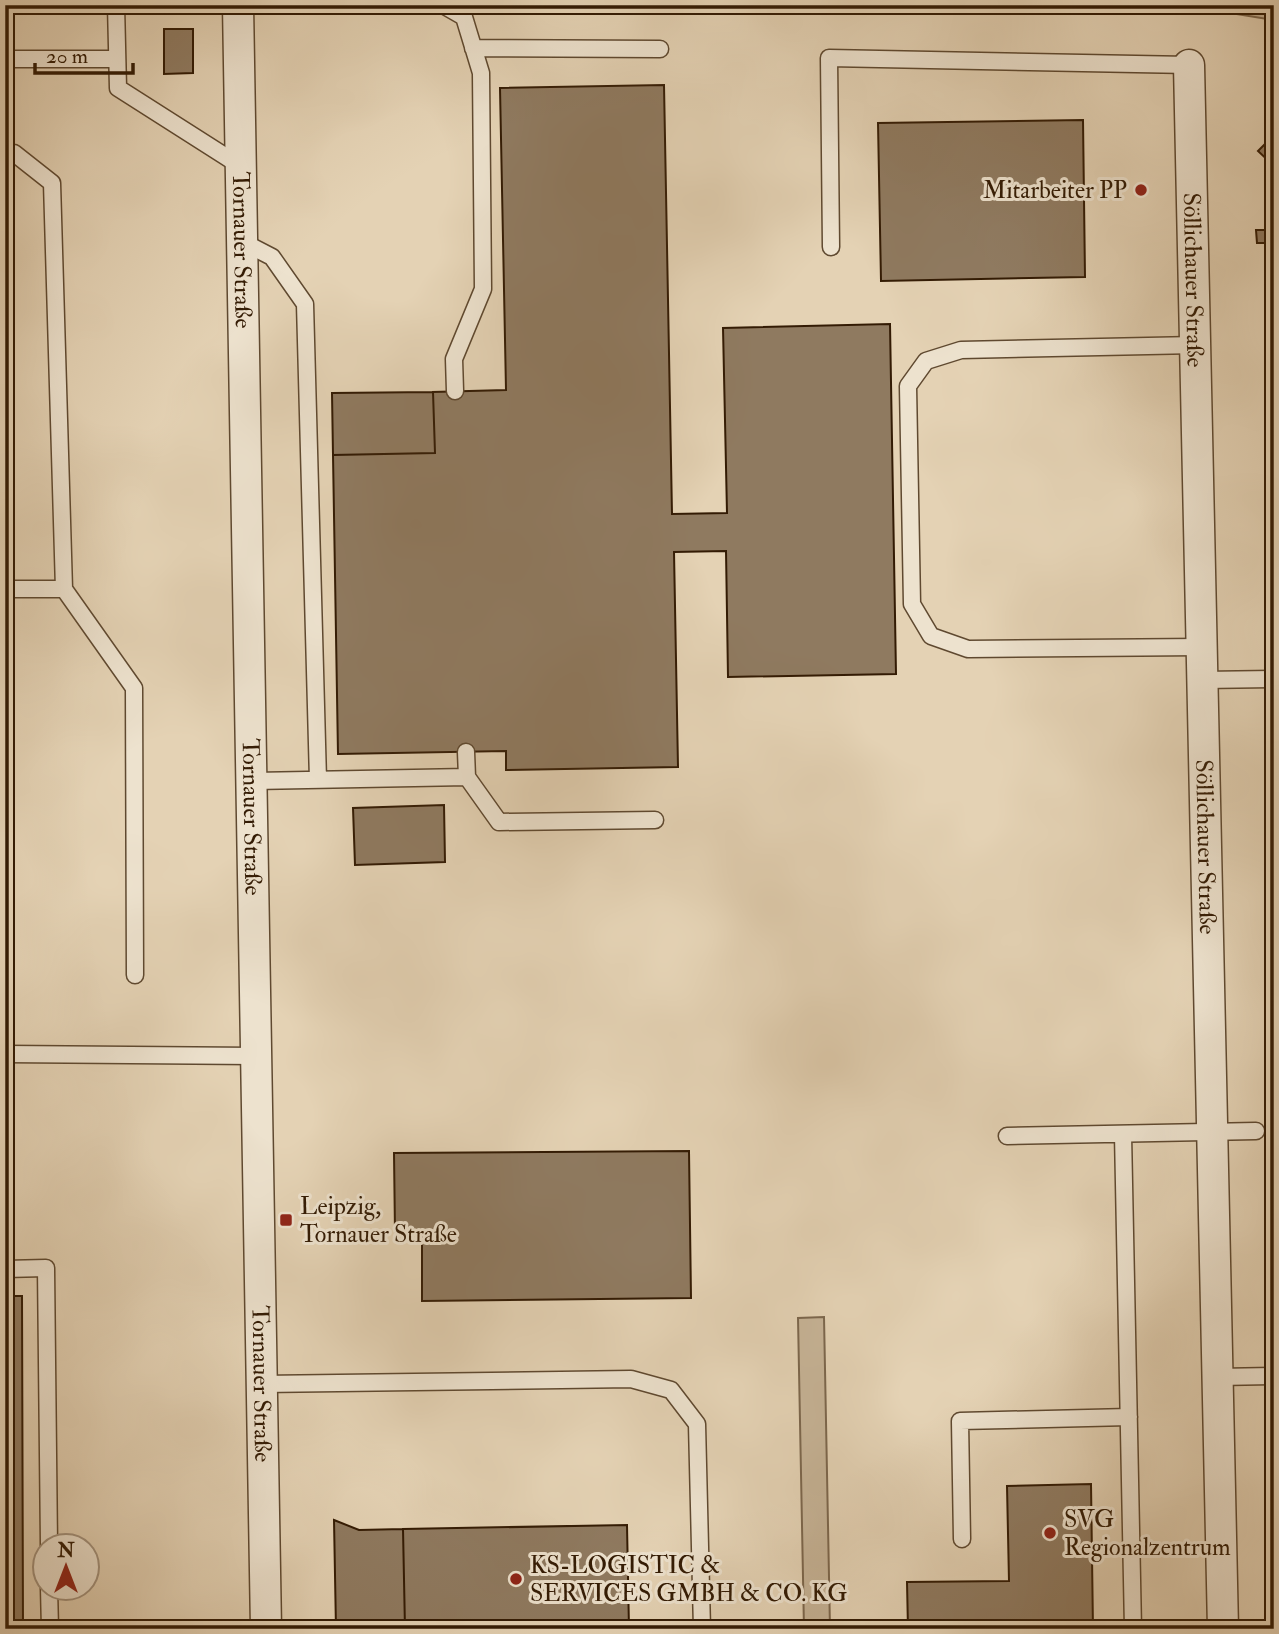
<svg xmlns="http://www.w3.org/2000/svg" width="1279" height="1634" font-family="'IM FELL Double Pica',serif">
  <rect width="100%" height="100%" fill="#e4d2b4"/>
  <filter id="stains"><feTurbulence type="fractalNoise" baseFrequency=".00286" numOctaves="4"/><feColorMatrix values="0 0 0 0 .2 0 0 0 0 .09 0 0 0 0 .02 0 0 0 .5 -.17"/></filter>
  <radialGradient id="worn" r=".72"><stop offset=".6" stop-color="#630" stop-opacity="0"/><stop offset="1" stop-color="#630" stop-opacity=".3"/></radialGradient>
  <path fill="#c6b396" stroke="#7c674d" stroke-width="2" d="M 1181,5 L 1274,5 L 1274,20 Z
    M 824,1317 L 830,1629 L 804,1629 L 798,1318 Z"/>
  <path fill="#8f7a60" stroke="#331b04" stroke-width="2" d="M 164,29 L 193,29 L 193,73 L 164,74 Z
    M 664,85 L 672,514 L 727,513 L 723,328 L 890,324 L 896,674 L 728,677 L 726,551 L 674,552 L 678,767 L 506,770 L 506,751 L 338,754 L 333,455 L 435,453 L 433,392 L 506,390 L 500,88 Z
    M 1083,120 L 1085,277 L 881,281 L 878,123 Z
    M 1274,135 L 1274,166 L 1258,151 Z
    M 1256,230 L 1274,230 L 1274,243 L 1257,243 Z
    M 433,392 L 435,453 L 333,455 L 332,393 Z
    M 1267,532 L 1274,532 L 1274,628 L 1268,628 Z
    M 444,805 L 445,862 L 355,865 L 353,808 Z
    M 689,1151 L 691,1298 L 422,1301 L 422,1232 L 395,1232 L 394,1153 Z
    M 5,1296 L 22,1296 L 23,1629 L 5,1629 Z
    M 1091,1484 L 1093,1629 L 908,1629 L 907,1582 L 1009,1581 L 1007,1486 Z
    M 334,1520 L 359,1530 L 403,1529 L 405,1629 L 336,1629 Z
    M 627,1525 L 629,1629 L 405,1629 L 403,1529 Z"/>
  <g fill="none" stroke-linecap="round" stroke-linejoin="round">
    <g stroke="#5f4930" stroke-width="19">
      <path id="service" d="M 116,5 L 118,88 L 242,167
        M 443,5 L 464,17 L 481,73 L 483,289 L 454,359 L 455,391
        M 473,48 L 660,49
        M 5,59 L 117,59
        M 5,153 L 14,153 L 52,183 L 64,589 L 134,688 L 135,975
        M 243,242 L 272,257 L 305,304 L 318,780
        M 831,247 L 829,58 L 1189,65
        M 1196,345 L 961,350 L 926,361 L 908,386 L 912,604 L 931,636 L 968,649 L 1202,647
        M 5,589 L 64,589
        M 1203,680 L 1274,679
        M 466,752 L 467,777
        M 252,781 L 467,777 L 499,822 L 655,820
        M 5,1054 L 257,1056
        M 1123,1134 L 1133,1629
        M 1007,1136 L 1256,1131
        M 5,1269 L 46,1268 L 49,1546
        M 1218,1377 L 1274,1376
        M 262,1384 L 631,1379 L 671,1390 L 697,1424 L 702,1629
        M 962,1539 L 960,1421 L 1129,1417
        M 49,1588 L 50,1629"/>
    </g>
    <g stroke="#5f4930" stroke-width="33">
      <g id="minor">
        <path id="s1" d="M 238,5 L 266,1629"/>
        <path id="s2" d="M 1189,65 L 1223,1629"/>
      </g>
    </g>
    <use href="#service" stroke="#ede2ce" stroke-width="16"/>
    <use href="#minor" stroke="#ede2ce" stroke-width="30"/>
  </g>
  <g fill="#8f2418" stroke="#ede2ce" stroke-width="2.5">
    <circle cx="1141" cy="190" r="7"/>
    <rect x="279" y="1213" width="14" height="14" rx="3.5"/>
    <circle cx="1050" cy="1533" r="7"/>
    <circle cx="516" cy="1579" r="7"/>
  </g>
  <g text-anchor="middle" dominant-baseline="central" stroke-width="6" stroke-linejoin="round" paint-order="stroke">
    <g font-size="24" fill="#331b04" stroke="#ede2ce" text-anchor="start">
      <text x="1127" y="190" text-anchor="end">Mitarbeiter PP</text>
      <text x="300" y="1206">Leipzig,<tspan x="300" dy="28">Tornauer Straße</tspan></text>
      <text x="1064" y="1519">SVG<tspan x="1064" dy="28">Regionalzentrum</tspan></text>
      <text x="530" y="1565">KS-LOGISTIC &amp;<tspan x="530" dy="28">SERVICES GMBH &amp; CO. KG</tspan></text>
    </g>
    <g font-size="24" fill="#331b04" stroke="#ede2ce">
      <text stroke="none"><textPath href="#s1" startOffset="245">Tornauer Straße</textPath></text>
      <text stroke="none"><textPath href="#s2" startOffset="215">Söllichauer Straße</textPath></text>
      <text stroke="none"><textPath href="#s1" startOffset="812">Tornauer Straße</textPath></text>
      <text stroke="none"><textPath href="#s2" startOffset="782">Söllichauer Straße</textPath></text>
      <text stroke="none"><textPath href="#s1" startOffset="1379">Tornauer Straße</textPath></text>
    </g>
  </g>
  <rect width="1279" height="1634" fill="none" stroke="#e4d2b4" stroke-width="28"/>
  <rect x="7" y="7" width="1265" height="1620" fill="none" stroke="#331b04" stroke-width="3.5"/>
  <rect x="14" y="14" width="1251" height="1606" fill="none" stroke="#331b04" stroke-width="2"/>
  <g transform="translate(66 1567)"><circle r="33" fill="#ede2ce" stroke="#a3927d" stroke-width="2"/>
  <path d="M0-5L12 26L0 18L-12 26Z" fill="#8f2418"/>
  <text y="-10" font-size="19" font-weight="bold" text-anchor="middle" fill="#331b04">N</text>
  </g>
  <path d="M35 63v10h98v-10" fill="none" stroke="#331b04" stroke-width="3.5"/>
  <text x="46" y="63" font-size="21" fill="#331b04" stroke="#ede2ce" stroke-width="5" paint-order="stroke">20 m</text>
  <rect width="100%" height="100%" filter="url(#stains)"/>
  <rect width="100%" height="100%" fill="url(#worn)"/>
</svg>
